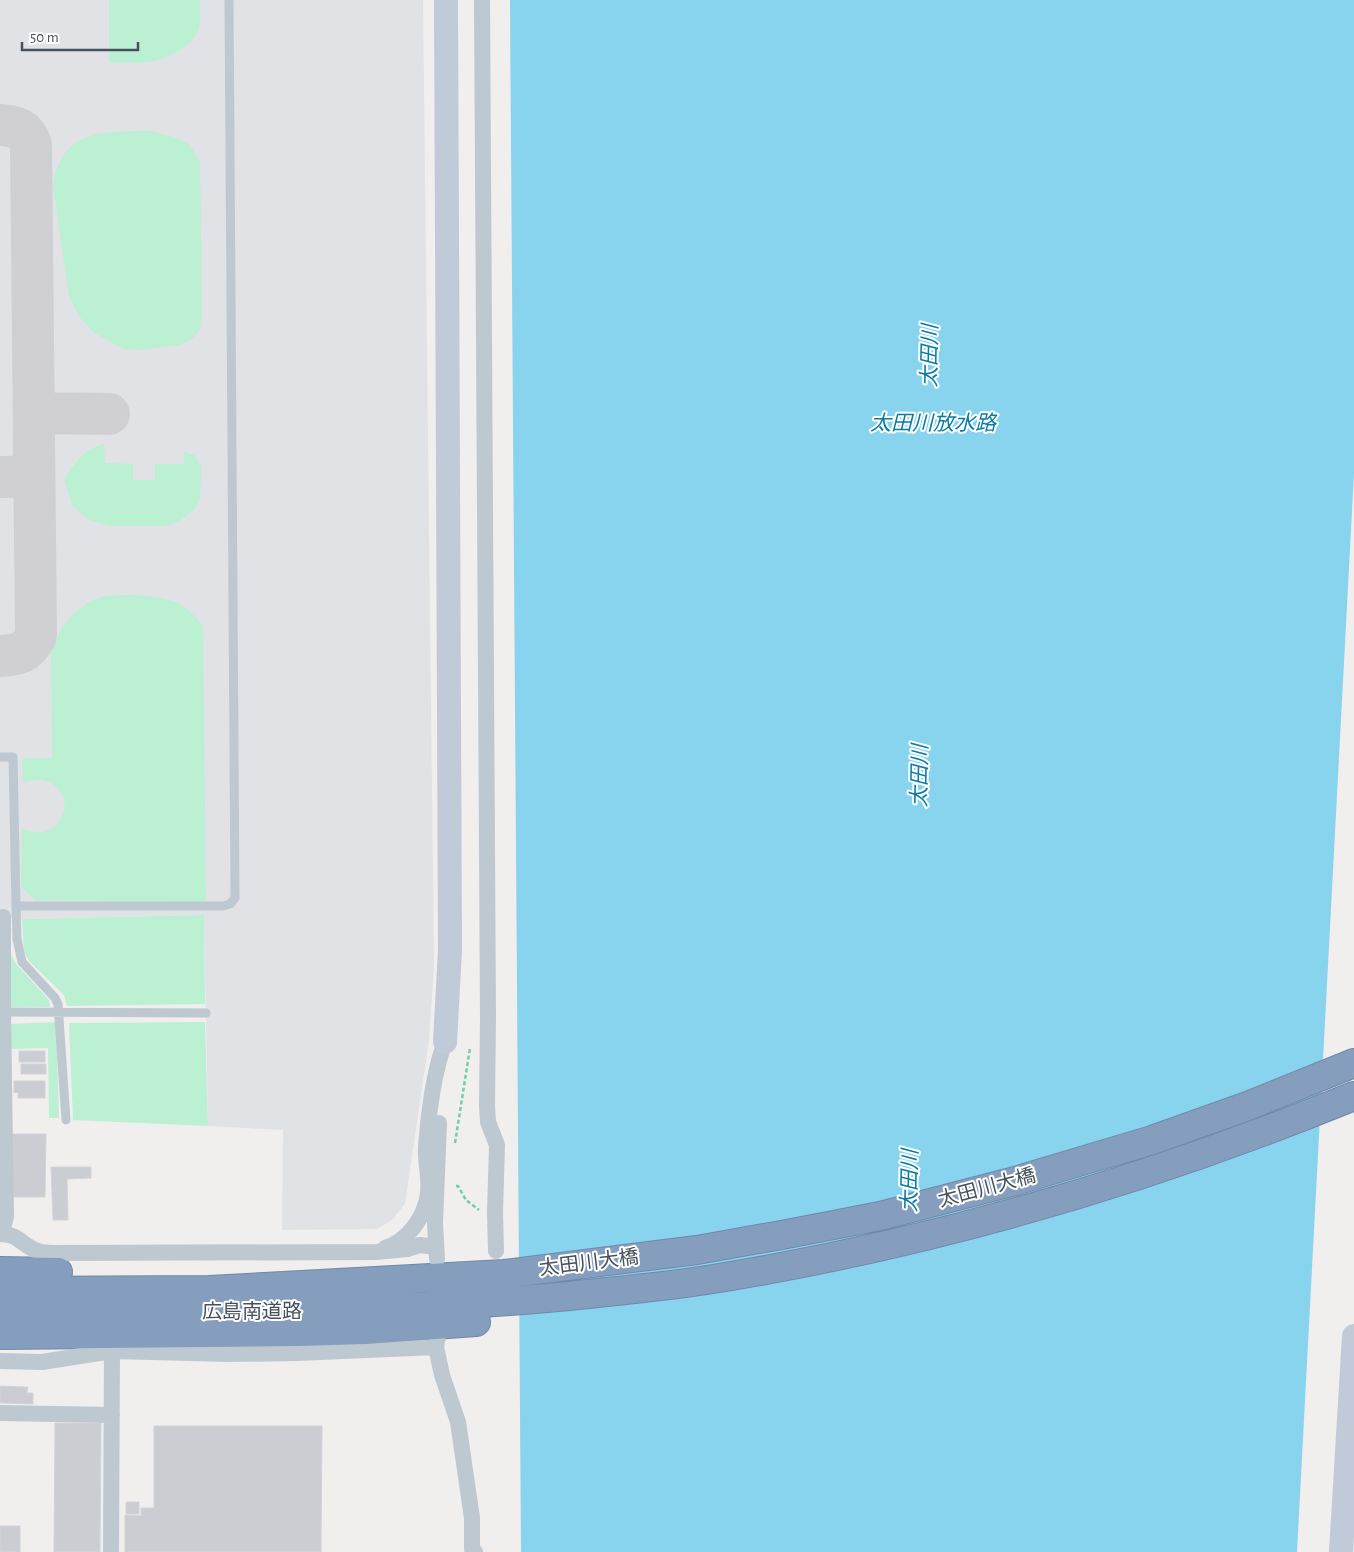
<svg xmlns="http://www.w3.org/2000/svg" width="1354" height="1552" font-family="'Alegreya Sans','Noto Sans JP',sans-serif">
  <rect width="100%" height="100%" fill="#f1eeee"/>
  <path fill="#e0e2e6" d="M 0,0 L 423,0 L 434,966 L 429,1040 L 405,1204 L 392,1220 L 377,1229 L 282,1230 L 283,1130 L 208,1126 L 204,915 L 22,919 L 0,917 Z"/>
  <path fill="#bbf0d2" d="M 109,0 L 200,0 C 200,9 201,19 199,28 C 193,46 167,60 148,62 C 135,63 122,62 109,63 Z
    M 150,131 L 174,137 L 190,145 L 200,163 L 202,311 L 200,328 L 193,338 L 181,345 L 138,350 L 123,349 L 93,332 L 79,316 L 69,296 L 53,186 C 62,128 103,132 150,131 Z
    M 104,444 L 105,463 L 133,464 L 133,480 L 155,480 L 155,464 L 184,464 L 184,452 L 194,455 L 201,467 L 200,499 L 194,510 L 179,521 L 166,526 L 110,526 L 89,520 L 72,505 L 64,479 C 74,464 85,448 104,444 Z
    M 130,595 C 164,597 182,597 203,627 L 206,902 L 35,900 L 21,886 L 22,828 C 62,849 84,789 42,780 C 37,779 29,782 23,783 L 22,758 L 52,758 L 51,651 L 62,628 L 73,614 L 90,601 L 105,596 Z
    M 204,915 L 205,1004 L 67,1006 L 64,995 L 29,961 L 24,951 L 22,919 Z
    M 11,955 L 16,964 L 49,1000 L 50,1007 L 11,1007 Z
    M 56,1022 L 59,1118 L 49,1118 L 48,1048 L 10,1049 L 10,1024 Z
    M 205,1022 L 208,1126 L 73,1120 L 69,1023 Z"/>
  <path fill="#88d3ed" d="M 510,0 L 1354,0 L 1354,473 L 1297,1552 L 521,1552 Z"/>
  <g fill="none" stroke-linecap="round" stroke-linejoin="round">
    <path stroke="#d0d0d4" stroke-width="42" d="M 0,125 C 16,126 26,129 31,145 L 36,636 C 27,653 19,655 0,656
      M 34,413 L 109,414
      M 0,477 C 15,477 28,478 34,463"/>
  </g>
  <path fill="#cbcdd3" stroke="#d2d4da" d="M 19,1051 L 45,1051 L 45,1062 L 19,1062 Z
    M 21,1064 L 46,1064 L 46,1074 L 21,1074 Z
    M 14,1081 L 45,1081 L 45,1098 L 18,1098 L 18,1092 L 14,1093 Z
    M 12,1134 L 46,1134 L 45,1197 L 12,1197 Z
    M 51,1167 L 91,1167 L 91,1178 L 67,1179 L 68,1220 L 53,1220 Z
    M 0,1386 L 28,1387 L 27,1393 L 33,1393 L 33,1404 L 0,1403 Z
    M 55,1423 L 101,1423 L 100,1552 L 54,1552 Z
    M 154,1426 L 322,1426 L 321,1552 L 125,1552 L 125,1515 L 141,1516 L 141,1508 L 154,1508 Z
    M 126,1502 L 139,1502 L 139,1514 L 126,1514 Z
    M 0,1526 L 20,1526 L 20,1552 L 0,1552 Z"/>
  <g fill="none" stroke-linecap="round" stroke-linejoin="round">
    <g stroke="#7089aa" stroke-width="30">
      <path id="highway" d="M 0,1271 L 58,1272
        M 0,1291 L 209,1290 L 504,1274 L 697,1250 L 787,1234 L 880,1216 L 1015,1181 L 1152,1140 L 1245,1107 L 1354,1063
        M 0,1313 C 190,1313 380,1314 569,1296 C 615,1291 662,1287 707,1280 C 927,1245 1148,1180 1354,1096
        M 0,1335 L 299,1332 L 365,1330 L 476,1322"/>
    </g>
    <path stroke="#73cea6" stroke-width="2.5" stroke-dasharray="4 2.5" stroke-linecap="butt" d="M 455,1143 L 470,1048
      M 456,1186 L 458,1186 L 466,1200 L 479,1210"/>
    <path stroke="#bec8d1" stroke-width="9" d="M 0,757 L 13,757 L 16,906 L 223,906 L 230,904 L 235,898 L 229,0
      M 16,906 L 17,939 L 22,962 L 55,998 L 58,1004 L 66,1120
      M 3,1012 L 206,1013"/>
    <path stroke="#bec8d1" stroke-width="16" d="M 482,0 L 488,1017 L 487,1106 L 488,1122 L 497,1145 L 495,1213 L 496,1251
      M 0,1012 L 3,1012 L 6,1216 L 2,1234
      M 3,1012 L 3,917
      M 0,1234 C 18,1234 19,1242 33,1249 C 40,1253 46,1253 53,1253 L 376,1252 L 407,1249 L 420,1245 L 436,1247
      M 385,1248 C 408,1241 425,1217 428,1193 C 430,1178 425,1163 426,1147 C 428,1116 434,1070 445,1042
      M 437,1259 L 435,1223 L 439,1123
      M 436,1347 L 442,1375 L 458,1422 L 472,1518 L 472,1549 L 475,1552
      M 0,1361 L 42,1362 L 112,1351 L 230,1354 L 298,1353 L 436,1347 L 438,1336
      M 0,1413 L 112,1415
      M 111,1552 L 112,1351"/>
    <path stroke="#c0cad8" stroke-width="24" d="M 445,1042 L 450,950 L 446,0
      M 1341,1552 L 1354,1336"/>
    <use href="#highway" stroke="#859ebe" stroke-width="28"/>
  </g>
  <g text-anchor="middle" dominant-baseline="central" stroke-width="4" stroke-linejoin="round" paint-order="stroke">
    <g font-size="20" fill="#46515c" stroke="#fff">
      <text transform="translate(987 1188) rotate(-15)">太田川大橋</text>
      <text transform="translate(589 1263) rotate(-7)">太田川大橋</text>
      <text x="252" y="1312">広島南道路</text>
    </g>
    <g font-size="21" font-style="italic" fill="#097ca4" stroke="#fff">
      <text transform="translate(930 356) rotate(-89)">太田川</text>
      <text x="933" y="423">太田川放水路</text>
      <text transform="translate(920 776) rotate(-89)">太田川</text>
      <text transform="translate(910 1181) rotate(-89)">太田川</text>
    </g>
  </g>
  <path d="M22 42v8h116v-8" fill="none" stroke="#46515c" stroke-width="2.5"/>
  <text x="30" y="42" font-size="15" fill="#46515c" stroke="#ffffff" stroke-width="4" paint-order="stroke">50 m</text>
</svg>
